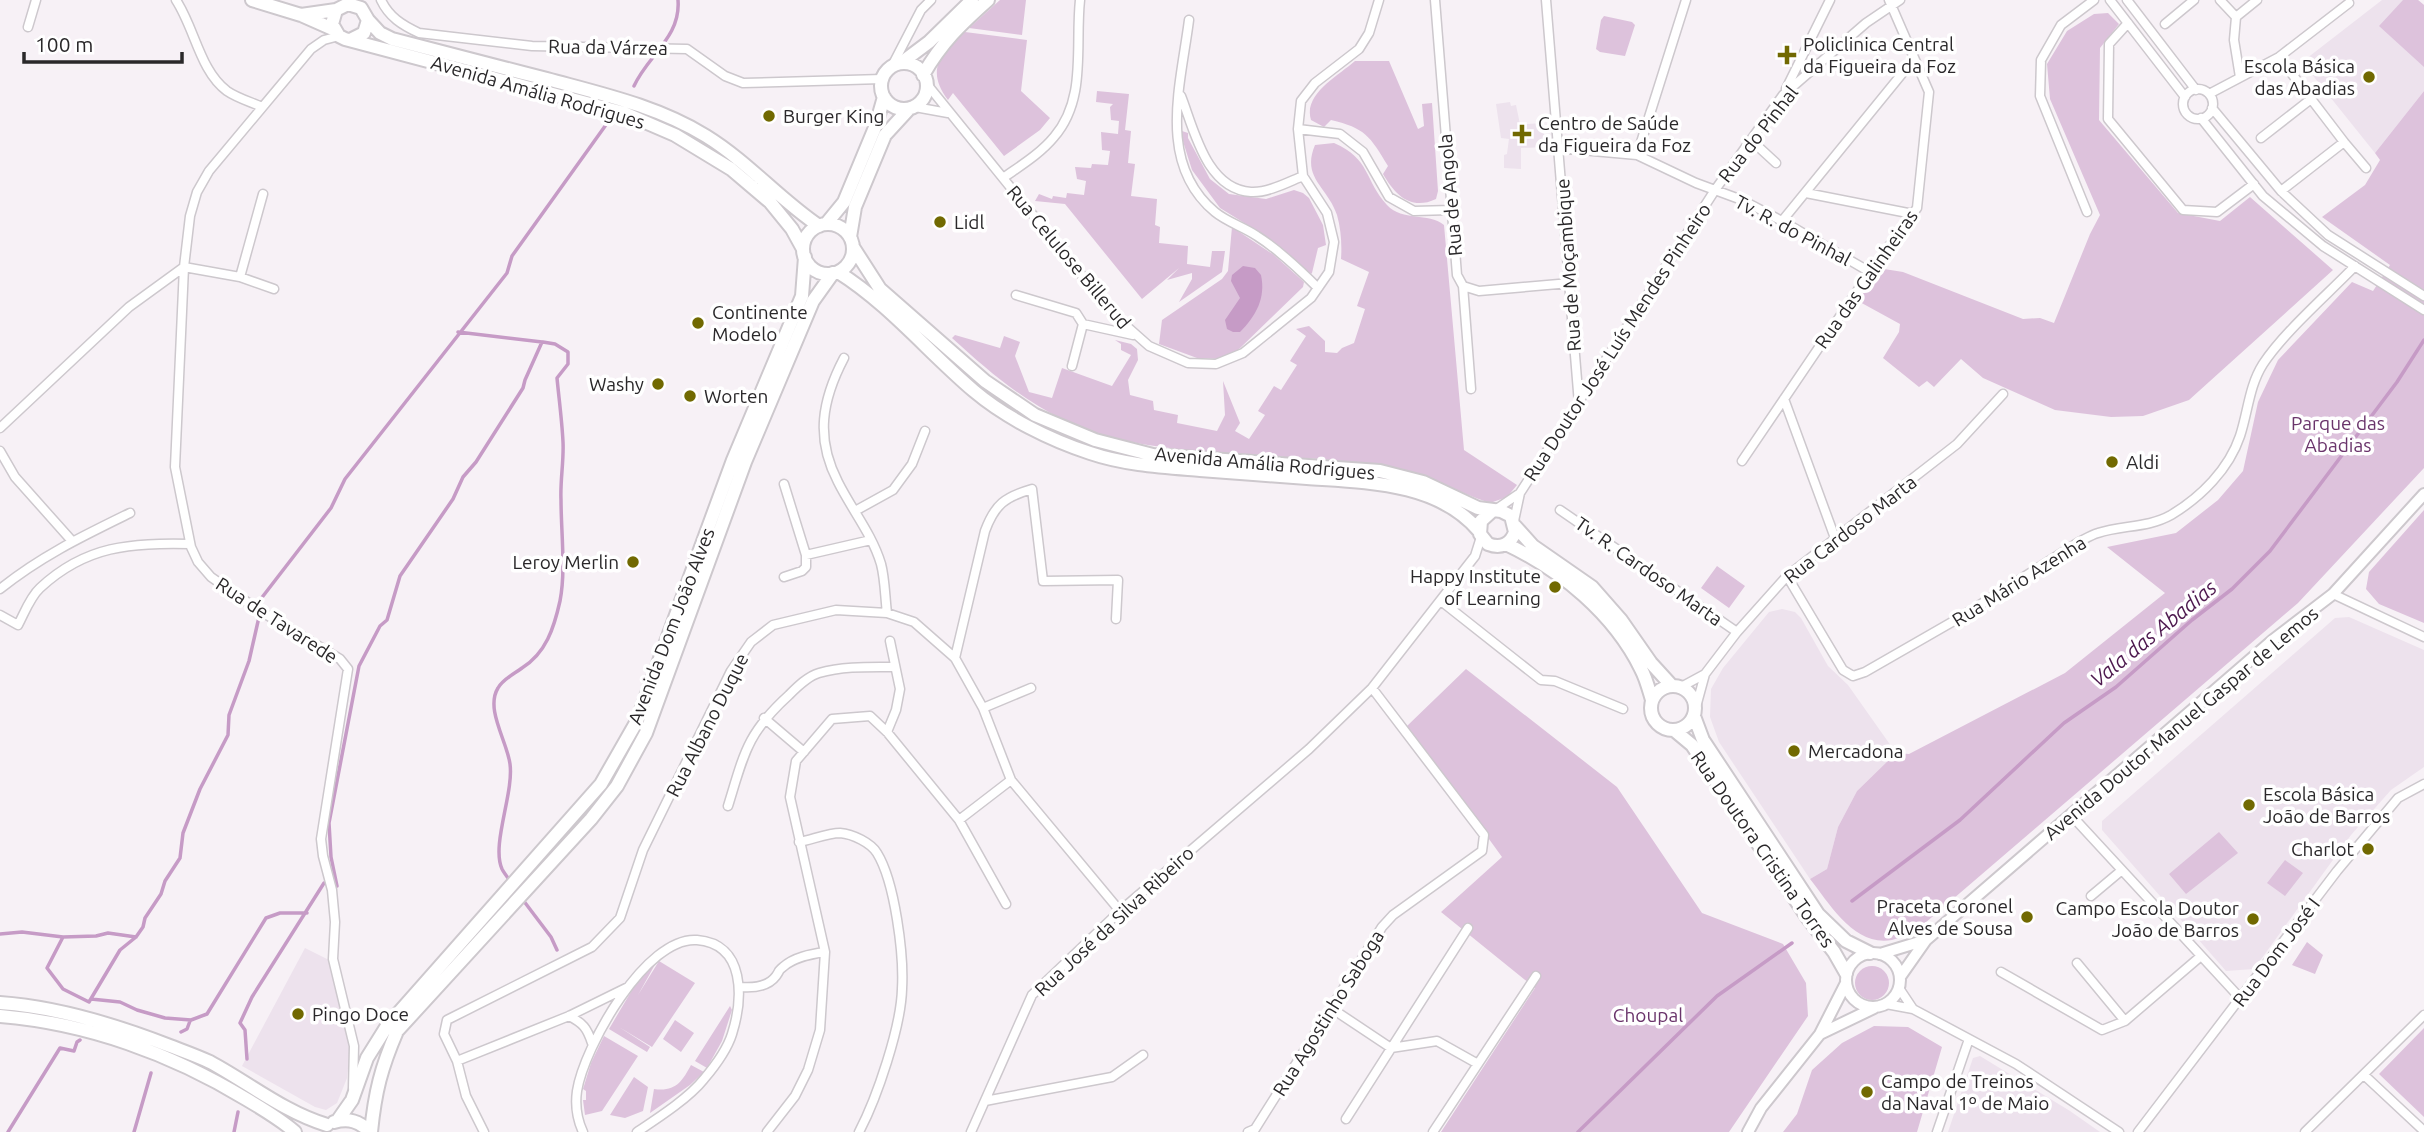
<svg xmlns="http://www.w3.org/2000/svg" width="2424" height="1132" font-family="Ubuntu,sans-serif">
  <rect width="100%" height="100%" fill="#f7f1f6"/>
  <path fill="#ede2ed" d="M 2382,0 L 2418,0 L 2424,5 L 2424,91 L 2375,153 L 2302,62 Z
    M 1510,102 L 1511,106 L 1516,105 L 1521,129 L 1527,129 L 1527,124 L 1543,123 L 1545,147 L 1521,148 L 1521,169 L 1504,168 L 1504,155 L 1507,154 L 1509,139 L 1501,138 L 1496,104 Z
    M 1782,609 L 1795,612 L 1801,618 L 1828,666 L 1848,685 L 1896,753 L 1857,791 L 1838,827 L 1827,869 L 1810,879 L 1719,742 L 1710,717 L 1711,689 L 1723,668 L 1769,612 Z
    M 2349,617 L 2424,650 L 2424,767 L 2391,790 L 2351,835 L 2254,969 L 2226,971 L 2102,830 L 2102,821 L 2335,618 Z
    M 305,948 L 331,961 L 351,1039 L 347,1078 L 337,1103 L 326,1110 L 315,1107 L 242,1066 Z
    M 1980,1056 L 2070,1111 L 2100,1132 L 1948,1132 L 1973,1058 Z"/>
  <path fill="#ddc2dc" d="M 1000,0 L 1026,0 L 1022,35 L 969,28 Z
    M 2403,0 L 2418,0 L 2424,5 L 2424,67 L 2379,26 Z
    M 2108,13 L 2119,24 L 2100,48 L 2099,120 L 2178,213 L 2220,221 L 2250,197 L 2333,270 L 2189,400 L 2143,416 L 2111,417 L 2055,410 L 1983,378 L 1961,359 L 1934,387 L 1927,381 L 1919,387 L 1883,358 L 1899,332 L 1900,324 L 1858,301 L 1878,268 L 1903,272 L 2023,319 L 2040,318 L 2054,323 L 2090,234 L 2100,215 L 2050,99 L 2047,64 L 2067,31 L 2094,14 Z
    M 1604,16 L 1632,22 L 1635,25 L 1625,56 L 1600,52 L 1596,49 L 1601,20 Z
    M 965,32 L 1027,40 L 1021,91 L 1050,118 L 1040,130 L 1004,156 L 953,93 L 948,100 C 925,69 941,54 965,32 Z
    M 1355,61 L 1389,61 L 1418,129 L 1424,126 L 1422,104 L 1432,103 L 1438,191 L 1436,199 C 1411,211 1395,195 1383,174 L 1388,166 C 1370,136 1365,128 1331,120 L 1324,127 L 1311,120 C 1303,94 1338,76 1355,61 Z
    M 1097,91 L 1129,94 L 1125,130 L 1131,131 L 1128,163 L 1135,164 L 1131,196 L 1157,199 L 1155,225 L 1160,227 L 1159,243 L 1188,246 L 1187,264 L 1210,267 L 1212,251 L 1225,251 L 1222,272 L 1179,302 L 1192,279 L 1192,273 L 1167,280 L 1179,268 L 1142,299 L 1065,204 L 1035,201 L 1039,194 L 1052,199 L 1053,196 L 1066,198 L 1067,193 L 1084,195 L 1086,181 L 1077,179 L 1075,167 L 1091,168 L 1092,164 L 1108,165 L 1110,151 L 1102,150 L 1101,132 L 1118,134 L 1119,121 L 1111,120 L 1110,107 L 1113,104 L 1096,102 Z
    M 2424,91 L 2424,468 L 2298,603 L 1918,929 C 1910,932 1901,938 1892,940 C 1854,947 1830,904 1810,879 L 1827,869 L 1838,827 L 1857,791 L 1896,753 L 1909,754 L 2065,673 L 2165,593 L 2107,547 L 2176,533 L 2218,500 L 2243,471 L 2258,402 L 2278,360 L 2352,282 L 2373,291 L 2390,265 L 2322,217 L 2365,185 L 2380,160 L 2375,153 Z
    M 1182,131 L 1188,133 L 1188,138 L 1210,179 L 1229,194 L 1266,199 L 1294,190 L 1303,193 L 1309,198 L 1323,225 L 1326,245 L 1318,248 L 1312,273 L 1311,274 L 1262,234 L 1220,208 L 1192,170 L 1181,135 Z
    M 1334,143 C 1371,159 1364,180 1387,205 C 1403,222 1428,212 1444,225 L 1464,450 L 1517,485 L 1507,497 L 1490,503 C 1456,492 1425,472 1390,467 C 1319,456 1247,457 1177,449 C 1138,444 1099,438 1064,420 C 1021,399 987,370 952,338 L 955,335 L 1000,348 L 1004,336 L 1020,342 L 1015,356 L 1029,392 L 1052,398 L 1062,368 L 1112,386 L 1131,355 L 1121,350 L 1121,344 L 1115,340 L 1131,344 L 1137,349 L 1138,360 L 1128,380 L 1130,395 L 1153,401 L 1154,410 L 1178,415 L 1177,423 L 1217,431 L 1225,415 L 1223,381 L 1240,423 L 1235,431 L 1249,439 L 1265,415 L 1258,411 L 1274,386 L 1281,390 L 1297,365 L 1290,361 L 1306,336 L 1296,329 L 1309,326 L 1325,341 L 1325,352 L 1337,353 L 1342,348 L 1354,343 L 1365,309 L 1357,306 L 1369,272 L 1341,259 C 1342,245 1341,229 1337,215 C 1328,187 1301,178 1315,145 Z
    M 1232,227 L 1274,255 L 1304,282 L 1303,287 L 1236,352 L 1219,359 L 1197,358 L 1159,344 L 1162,320 L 1222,279 L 1228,271 Z
    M 2424,510 L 2424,623 L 2379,604 L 2366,589 L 2369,572 Z
    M 1717,566 L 1745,586 L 1729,608 L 1701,588 Z
    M 1466,669 L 1617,787 L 1702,913 L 1783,944 L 1806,983 L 1808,1016 L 1729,1132 L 1441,1132 L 1535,988 L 1441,912 L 1502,857 L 1407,726 Z
    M 2219,832 L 2238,853 L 2186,894 L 2169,874 Z
    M 2285,860 L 2303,873 L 2285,896 L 2267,883 Z
    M 2307,942 L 2323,955 L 2315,974 L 2292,965 Z
    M 657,961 L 638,995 L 659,961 L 695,983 L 652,1047 L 619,1027 L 650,1047 L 647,1052 L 609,1029 L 638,980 Z
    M1855 983a17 17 0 1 1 34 0a17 17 0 1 1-34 0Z
    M 730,1006 L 732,1010 L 722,1041 L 707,1068 L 695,1061 Z
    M 675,1020 L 694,1033 L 681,1052 L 663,1039 Z
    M 1874,1026 L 1908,1027 L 1942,1047 L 1917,1132 L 1783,1132 L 1797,1114 L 1812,1070 L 1842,1043 Z
    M 2424,1028 L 2424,1117 L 2379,1074 Z
    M 604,1036 L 638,1056 L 602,1111 L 585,1115 L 583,1100 L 586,1100 L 586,1091 L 583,1089 L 591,1063 Z
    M 691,1065 L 704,1072 L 690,1085 L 650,1113 L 654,1089 C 675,1092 682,1082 691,1065 Z
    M 634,1077 L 648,1087 L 643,1111 L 625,1118 L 610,1115 Z"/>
  <path fill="#c69bc6" d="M 1243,266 L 1255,268 L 1261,275 C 1266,298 1256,316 1240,332 L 1233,332 L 1227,329 L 1225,320 L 1240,298 L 1231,281 L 1232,275 Z"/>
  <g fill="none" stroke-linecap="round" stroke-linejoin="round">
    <path stroke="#c69bc6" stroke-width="3.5" d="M 634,86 C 648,55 681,37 678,0
      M 260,600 L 331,508 L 345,479 L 507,273 L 512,256 L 608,122
      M 511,882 C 508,878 504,873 502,869 C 491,845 514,793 510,764 C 507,741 485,709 498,688 C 503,679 514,674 522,668 C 546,653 554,628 560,601 C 566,571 561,531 561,500 C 560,481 564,461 563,442 C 562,421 559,399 557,378 L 568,364 L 568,352 L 555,344 L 543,342
      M 337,886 L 331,857 L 329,823 L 359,666 L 380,626 L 387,620 L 400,576 L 453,499 L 463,477 L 476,462 L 523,388 L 525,380 L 542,342 L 458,332
      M 523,900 L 551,937 L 557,950
      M 1852,901 L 1960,820 L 2064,723 L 2116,687 L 2192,620 L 2232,589 L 2270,551 L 2397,382 L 2424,340
      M 0,934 L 22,932 L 63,937 L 96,936 L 108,933 L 136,937
      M 63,937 L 47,968 L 63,989 L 89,1002 L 120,950 L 136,937 L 143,927 L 145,918 L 161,894 L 165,881 L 180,858 L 183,833 L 200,789 L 228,735 L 229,715 L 249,661 L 259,617
      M 91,999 L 120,1002 L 137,1010 L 165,1018 L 191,1020 L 207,1014 L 266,918 L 280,913 L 307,913
      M 181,1032 L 187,1029 L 190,1021
      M 247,1059 L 245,1030 L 240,1023 L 252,997 L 324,883
      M 8,1132 L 60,1048 L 74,1051 L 77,1042 L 80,1040
      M 134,1132 L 151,1073
      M 234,1132 L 238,1112
      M 1578,1132 L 1717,996 L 1792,943"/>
    <g stroke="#cdc8cd" stroke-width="11">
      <path id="minor" d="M 176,0 C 195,29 200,71 227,91 C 237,98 251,102 262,107
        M 381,0 C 389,17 402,25 419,33 L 532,46 L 687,49 L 725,76 L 743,83 L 882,79
        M 1435,0 L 1457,275 L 1463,286 L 1471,389
        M 1546,0 L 1579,404
        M 2110,0 L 2185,97
        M 2127,0 L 2196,90
        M 2220,0 L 2236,17 L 2234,40 L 2240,77
        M 2236,17 L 2257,0
        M 1189,20 C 1181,84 1156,163 1215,212 C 1227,222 1244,227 1257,236 C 1279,250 1299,269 1318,288
        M 2128,23 L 2109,44 L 2108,119 L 2183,210 L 2217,212 L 2254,184
        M 2165,24 L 2194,0
        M 28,27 L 36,0
        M 339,36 L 324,40 L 311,49 L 209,171 L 197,192 L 190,216 L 184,267 L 175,467 L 191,547 L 198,562 L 211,577 L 257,609 L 340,659 L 348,669 L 321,839 L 323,856 L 332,890 L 335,922 L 333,959 L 354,1046 L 353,1088
        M 2279,57 L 2344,142 L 2281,191
        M 892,66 L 921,10 L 931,0
        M 926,83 L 1114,315 L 1149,346 L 1188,363 L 1216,364 L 1243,353 L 1311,298 L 1329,272 L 1334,242 L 1327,213 L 1303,176 L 1298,129 L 1301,101 L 1315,83 L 1359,49 L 1369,33 L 1379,0
        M 1786,89 L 1830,0
        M2183 104a15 15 0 1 1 30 0a15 15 0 1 1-30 0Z
        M 2209,94 L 2279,57 L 2349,3
        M 1181,96 C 1194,129 1206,189 1251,192 C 1268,193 1288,182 1303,176
        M 915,107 L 948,113
        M 2212,108 L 2281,191 L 2328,235 L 2424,296
        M 2201,118 L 2263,196 L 2323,246 L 2424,310
        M 1298,129 L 1340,134 L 1363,152 L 1389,197 L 1414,211 L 1451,210
        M 2261,138 L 2311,99
        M 1751,140 L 1776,163
        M 2344,142 L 2366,168
        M 1559,148 L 1637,155 L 1696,183 L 1742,200 L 1782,221 L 1870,272
        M 1637,155 L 1686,0
        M 1003,178 C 1020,166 1040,154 1054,137 C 1087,99 1075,46 1080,0
        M 1806,193 L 1913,214
        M 2087,212 L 2040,96 L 2041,60 L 2061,25 L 2094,0
        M 1782,221 L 1914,59
        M 184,267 L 240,277 L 274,289
        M 240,277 L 263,194
        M 1463,286 L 1479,291 L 1570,283
        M 1016,295 L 1076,313 L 1083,324 L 1133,335
        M 844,358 C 822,400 815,438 838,482 C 852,510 872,534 881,564 C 885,579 885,597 887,613
        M 1072,366 L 1083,324
        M 1784,399 L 1835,538
        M 0,428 L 129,307 L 184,267
        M 0,451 L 15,477 L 72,541
        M 1742,461 L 1870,272 L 1917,208 L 1929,92 L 1889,0
        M 784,484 L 806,555 L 871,540
        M 1495,510 L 1520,493
        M 1560,510 L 1737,632
        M 855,511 L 893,490 L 912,464 L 925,431
        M 1514,521 L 1520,493 L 1715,190 L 1783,95 L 1866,23 L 1900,0
        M 1787,576 L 1843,670 L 1853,676 L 1865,672 L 1959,618 L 2079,542 C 2085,539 2091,535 2098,533 C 2122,525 2148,528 2171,515 C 2201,497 2229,469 2240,436 C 2248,412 2249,386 2263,364 C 2284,332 2327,295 2355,266
        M 784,577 L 802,571 L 806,567 L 806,555
        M 0,589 C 41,556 83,536 130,513
        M 2333,594 L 2424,637
        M 1441,601 L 1541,680 L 1555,681 L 1623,709
        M 0,615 L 18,625 C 24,614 30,597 40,588 C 86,545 131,543 190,544
        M 955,658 L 985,531 C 995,504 1005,497 1032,489 L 1043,581 L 1118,580 L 1116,619
        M 1681,687 L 1705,674
        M 1696,707 L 1705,674 L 1737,632 L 1787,576 L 1957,444 L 2003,394
        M 983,708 L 1031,688
        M 764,718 L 804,752
        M 887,732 L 896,710 L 900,689 L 890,641
        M 728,806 C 744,754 747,733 789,695 C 797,687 808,676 819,673 C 843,666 869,667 894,667
        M 2072,816 L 2241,999
        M 959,820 L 1011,780
        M 799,842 C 811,840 828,833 840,833 C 853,834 871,843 877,853 C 895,882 904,955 902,989 C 901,1027 877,1098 859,1132
        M 2091,896 L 2122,870
        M 2077,963 L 2125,1021
        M 2001,972 L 2102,1030 L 2125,1021 L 2201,956
        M 740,987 C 752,988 768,987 776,976 C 781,969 777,972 783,967 C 794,957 811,954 825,952
        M 1899,988 L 1913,1009
        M 1886,1004 L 1913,1009 L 2016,1064 L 2119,1132
        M 1331,1008 L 1391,1048 L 1437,1041 L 1478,1064
        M 569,1016 C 583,1023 587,1028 592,1043
        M 457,1061 L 569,1016 L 626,988
        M 2364,1075 L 2424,1131
        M 985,1101 L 1112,1077 L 1143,1055
        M 1346,1119 L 1468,928
        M 484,1132 L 466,1096 L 457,1061 L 444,1034 L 447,1020 L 592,947 L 620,918 L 643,850 L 731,671 L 751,642 L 773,625 L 836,610 L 887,613 L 914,622 L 955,658 L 983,708 L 1011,780 L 1120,911
        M 583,1132 C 577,1119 575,1105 577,1091 C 584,1047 646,936 697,940 C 746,944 743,999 732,1034 C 727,1050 715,1066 704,1079 C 689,1098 658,1118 637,1132
        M 767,1132 L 795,1096 L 808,1070 L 820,1030 L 825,952 L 790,797 L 796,761 L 832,719 L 870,716 L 887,732 L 959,820 L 1006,904
        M 971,1132 L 1032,995 L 1120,911 L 1309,749 L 1372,688 L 1475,556 L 1481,537
        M 1248,1132 L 1255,1129 L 1382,927 L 1393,915 L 1482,851 L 1484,835 L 1372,688
        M 1433,1132 L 1536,976
        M 1937,1132 L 1969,1039
        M 2138,1132 L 2337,871 L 2398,798 L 2424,784
        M 2305,1132 L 2424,1015"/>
    </g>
    <g stroke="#cdc8cd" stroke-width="14">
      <path id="tertiary" d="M1846 980a27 27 0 1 1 54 0a27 27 0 1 1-54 0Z
        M 1880,954 L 1926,940
        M 1900,977 L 1926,940 L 2273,640 L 2333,594 L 2424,494
        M 1820,1034 L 1874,1008
        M 1748,1132 L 1761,1108 L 1820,1034 L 1846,983"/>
    </g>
    <g stroke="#cdc8cd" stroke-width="16">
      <path id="secondary" d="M 252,0 L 301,15 L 335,30
        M 301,15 L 336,10
        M 368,20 L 380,33 L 392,39 C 443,52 495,66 547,79 C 602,94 657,106 706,136 C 748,162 779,199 819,226
        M 352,39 L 364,33 L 368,20 L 361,8 L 348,4 L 336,10 L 332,24 L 339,36 L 345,39 L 624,113 L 675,135 L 731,169 L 770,202 L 792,229 L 803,249
        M 901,63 L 929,42 L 972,0
        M881 86a23 23 0 1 1 46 0a23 23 0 1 1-46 0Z
        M 923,75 C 942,42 960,25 988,0
        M 826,224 L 844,202 L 876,125 L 884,97
        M803 249a25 25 0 1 1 50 0a25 25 0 1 1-50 0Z
        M 850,237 L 855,207 L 885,135 L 908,110
        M 853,247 L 880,289 L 985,381 L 1035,415 L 1095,440 L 1153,455 L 1380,471 L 1423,482 L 1478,508 L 1501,511 L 1511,516 L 1515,532 C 1511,544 1501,549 1488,544 L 1480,534 L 1481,521 L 1492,511
        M 838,272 C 889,304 928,352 974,391 C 1006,418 1050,440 1090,453 C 1125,465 1164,467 1200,470 C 1236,473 1271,475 1307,478 C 1365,482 1438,482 1479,531
        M 1515,526 L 1533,546 L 1592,587 L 1621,620 L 1651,663 L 1672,686
        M 1506,544 C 1561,570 1614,614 1641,669 C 1646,678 1649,690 1652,700
        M1651 708a22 22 0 1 1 44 0a22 22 0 1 1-44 0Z
        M 1694,716 L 1703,740 L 1818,914 L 1846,941 L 1870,953
        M 1674,730 L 1692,745 L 1807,917 L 1834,952 L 1846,973
        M 0,1003 C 58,1007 116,1025 170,1046 C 183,1051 197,1056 210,1062 C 249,1083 284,1112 327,1125
        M 0,1016 C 87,1023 172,1054 246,1099 C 263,1109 280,1119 295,1132
        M 338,1120 L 352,1100 L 367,1058 L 387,1026 L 601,784 L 637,721 L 733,460 L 802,296 L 805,257
        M 334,1122 C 349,1118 359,1121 370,1132
        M 371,1132 C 375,1092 381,1068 397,1031 L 591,819 L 617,786 L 646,733 L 745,462 L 813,301 L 833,273"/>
    </g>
    <use href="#minor" stroke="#fff" stroke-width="8"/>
    <use href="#tertiary" stroke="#fff" stroke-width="10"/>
    <use href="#secondary" stroke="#fff" stroke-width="12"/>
  </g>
  <g fill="#716901" stroke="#fff" stroke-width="2.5">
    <path d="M1783.5 44.5h7v7h7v7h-7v7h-7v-7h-7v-7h7z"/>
    <circle cx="2369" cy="77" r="7"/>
    <circle cx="769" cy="116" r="7"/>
    <path d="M1518.5 123.5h7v7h7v7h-7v7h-7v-7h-7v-7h7z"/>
    <circle cx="940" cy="222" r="7"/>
    <circle cx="698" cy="323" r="7"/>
    <circle cx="658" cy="384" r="7"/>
    <circle cx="690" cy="396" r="7"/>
    <circle cx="2112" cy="462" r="7"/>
    <circle cx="633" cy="562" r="7"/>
    <circle cx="1555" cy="587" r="7"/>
    <circle cx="1794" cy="751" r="7"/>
    <circle cx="2249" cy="805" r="7"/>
    <circle cx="2368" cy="849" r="7"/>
    <circle cx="2027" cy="917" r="7"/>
    <circle cx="2253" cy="919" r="7"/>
    <circle cx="298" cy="1014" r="7"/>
    <circle cx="1867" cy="1092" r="7"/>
  </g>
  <g text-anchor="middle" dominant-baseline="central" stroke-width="7" stroke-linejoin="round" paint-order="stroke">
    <g font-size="19" fill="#2a282a" stroke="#fff" text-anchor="start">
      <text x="1803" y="44">Policlinica Central<tspan x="1803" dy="22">da Figueira da Foz</tspan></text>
      <text x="2355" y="66" text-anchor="end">Escola Básica<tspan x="2355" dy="22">das Abadias</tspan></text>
      <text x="783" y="116">Burger King</text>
      <text x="1538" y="123">Centro de Saúde<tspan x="1538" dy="22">da Figueira da Foz</tspan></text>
      <text x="954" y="222">Lidl</text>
      <text x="712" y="312">Continente<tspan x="712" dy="22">Modelo</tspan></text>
      <text x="644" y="384" text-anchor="end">Washy</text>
      <text x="704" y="396">Worten</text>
      <text x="2126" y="462">Aldi</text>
      <text x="619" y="562" text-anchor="end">Leroy Merlin</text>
      <text x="1541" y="576" text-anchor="end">Happy Institute<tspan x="1541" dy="22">of Learning</tspan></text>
      <text x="1808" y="751">Mercadona</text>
      <text x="2263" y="794">Escola Básica<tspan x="2263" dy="22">João de Barros</tspan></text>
      <text x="2354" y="849" text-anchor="end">Charlot</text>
      <text x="2013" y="906" text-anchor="end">Praceta Coronel<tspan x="2013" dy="22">Alves de Sousa</tspan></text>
      <text x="2239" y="908" text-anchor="end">Campo Escola Doutor<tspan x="2239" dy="22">João de Barros</tspan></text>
      <text x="312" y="1014">Pingo Doce</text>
      <text x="1881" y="1081">Campo de Treinos<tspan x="1881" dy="22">da Naval 1º de Maio</tspan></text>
    </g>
    <g font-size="19" fill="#2a282a" stroke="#fff">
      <text transform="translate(608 47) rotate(1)">Rua da Várzea</text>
      <text transform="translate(538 92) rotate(16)">Avenida Amália Rodrigues</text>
      <text transform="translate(1758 134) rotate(-52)">Rua do Pinhal</text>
      <text transform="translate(1450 195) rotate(-95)">Rua de Angola</text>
      <text transform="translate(1793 230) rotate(28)">Tv. R. do Pinhal</text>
      <text transform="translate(1069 257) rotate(50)">Rua Celulose Billerud</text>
      <text transform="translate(1568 265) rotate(-94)">Rua de Moçambique</text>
      <text transform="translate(1866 279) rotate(-55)">Rua das Galinheiras</text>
      <text transform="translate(1617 342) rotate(-57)">Rua Doutor José Luís Mendes Pinheiro</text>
      <text transform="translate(1265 463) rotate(5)">Avenida Amália Rodrigues</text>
      <text transform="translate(1850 529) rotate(-38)">Rua Cardoso Marta</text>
      <text transform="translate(1649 571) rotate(35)">Tv. R. Cardoso Marta</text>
      <text transform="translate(2019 581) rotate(-32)">Rua Mário Azenha</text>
      <text transform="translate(277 620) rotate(33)">Rua de Tavarede</text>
      <text transform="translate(671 626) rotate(-69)">Avenida Dom João Alves</text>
      <text transform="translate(2181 723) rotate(-40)">Avenida Doutor Manuel Gaspar de Lemos</text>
      <text transform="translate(707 725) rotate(-63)">Rua Albano Duque</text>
      <text transform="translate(1763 849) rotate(55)">Rua Doutora Cristina Torres</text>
      <text transform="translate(1114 921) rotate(-43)">Rua José da Silva Ribeiro</text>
      <text transform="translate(2276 952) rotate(-53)">Rua Dom José I</text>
      <text transform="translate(1328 1013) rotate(-58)">Rua Agostinho Saboga</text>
    </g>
    <g font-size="19" fill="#6a346b" stroke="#fff">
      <text x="2338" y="423">Parque das<tspan x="2338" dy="22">Abadias</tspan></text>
      <text x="1648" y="1015">Choupal</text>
    </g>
    <g font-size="21" font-style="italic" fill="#4d184e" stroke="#fff">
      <text transform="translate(2153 633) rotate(-39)">Vala das Abadias</text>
    </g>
  </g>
  <path d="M24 52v10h158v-10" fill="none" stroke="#2a282a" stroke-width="3.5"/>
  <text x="35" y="52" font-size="21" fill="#2a282a" stroke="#ffffff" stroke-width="5" paint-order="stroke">100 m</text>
</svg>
